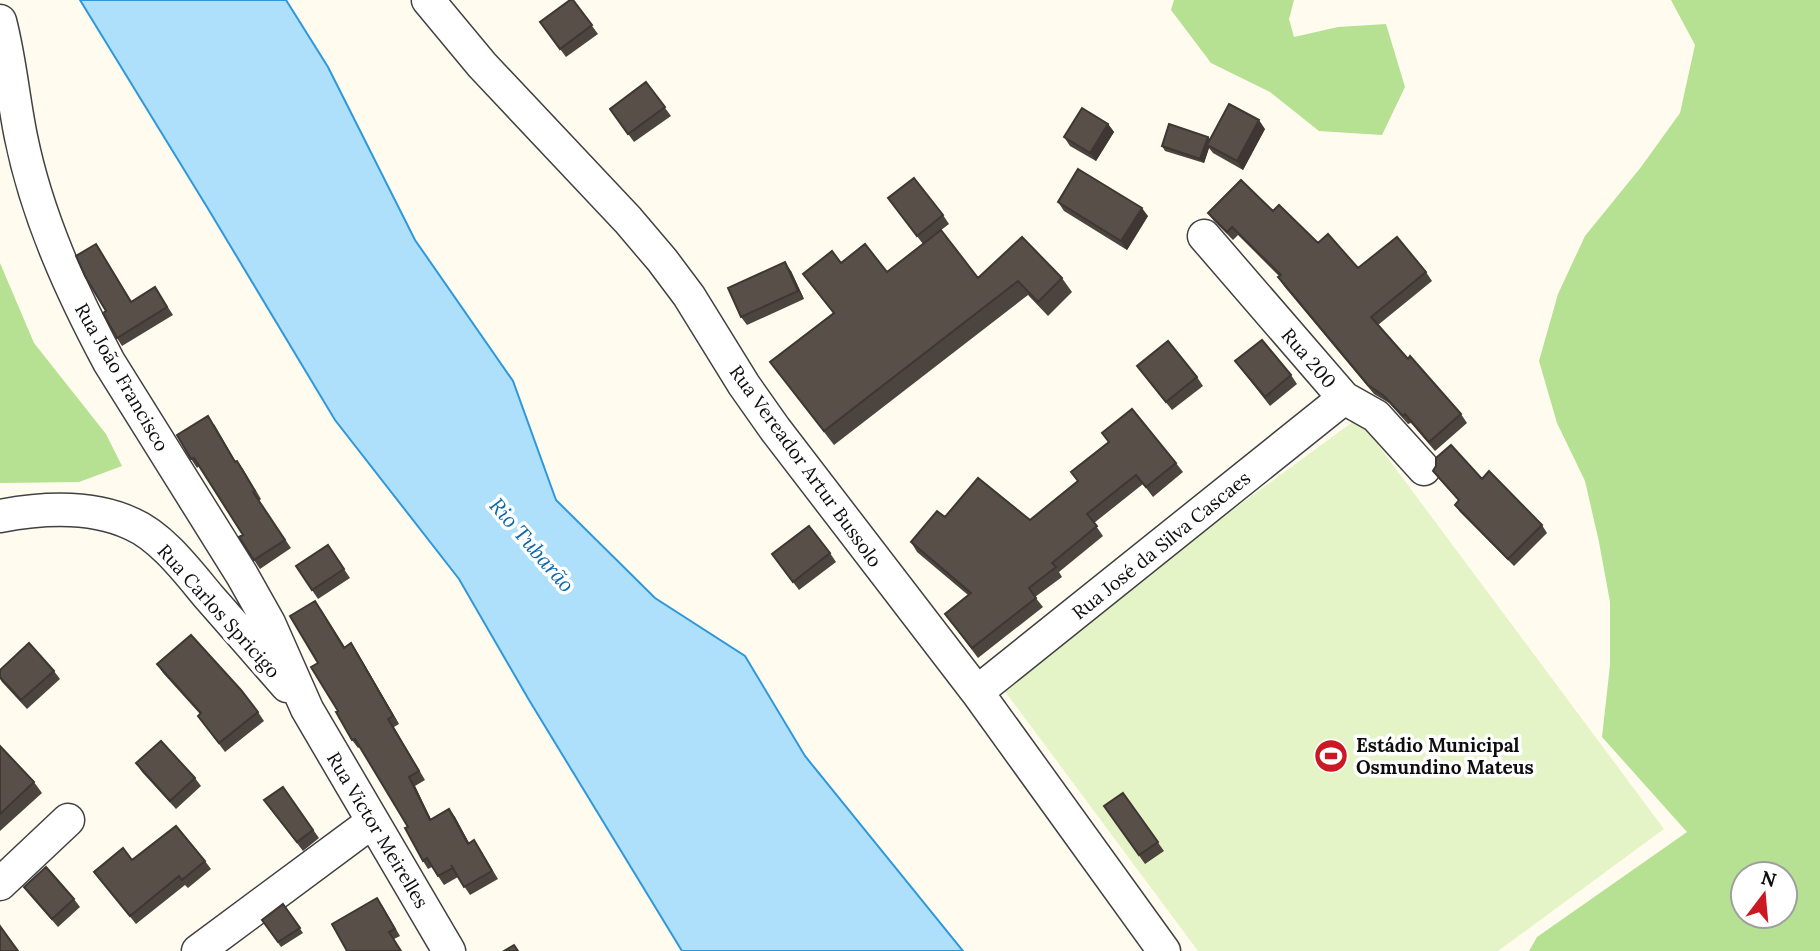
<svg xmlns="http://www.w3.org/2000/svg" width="1820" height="951" font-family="Lora,serif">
  <rect width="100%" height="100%" fill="#fffcef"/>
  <path fill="#b6e092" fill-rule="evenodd" d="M 1174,0 L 1294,0 L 1289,19 L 1294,37 L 1338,27 L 1386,24 L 1405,87 L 1382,135 L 1319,131 L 1270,92 L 1211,63 L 1171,10 Z
    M 1671,0 L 1820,0 L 1820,951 L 1529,951 L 1537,937 L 1687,832 L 1602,737 L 1610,665 L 1610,602 L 1599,542 L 1585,481 L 1557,423 L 1539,361 L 1558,294 L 1585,236 L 1641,167 L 1680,113 L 1695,45 ZM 1743,874 L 1785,874 L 1785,916 L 1743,916 Z
    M 0,263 L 34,343 L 106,434 L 122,466 L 79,482 L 0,483 Z"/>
  <path fill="#e5f4c7" d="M 1358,418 L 1664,829 L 1498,951 L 1198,951 L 998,682 Z"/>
  <path fill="#aee0fc" stroke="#2e98da" stroke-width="2" d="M 80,0 L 286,0 L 328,67 L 415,240 L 513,381 L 556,500 L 655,598 L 745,656 L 805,756 L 963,951 L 682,951 L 529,700 L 459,579 L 335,420 L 207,207 Z"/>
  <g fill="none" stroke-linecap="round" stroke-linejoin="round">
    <g stroke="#414141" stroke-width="35">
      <path id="minor" d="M 428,0 L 482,65 L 628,220 L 662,260 L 689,296 L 744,385 L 775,429 L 977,692 L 1164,951
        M 0,21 C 10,59 13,98 21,137 C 37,216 71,291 109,362 L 242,575 L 269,623 L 307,709 L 449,951
        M 1204,236 L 1344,398 L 1376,416 L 1424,469
        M 0,516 C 42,508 92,505 132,524 C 162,537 188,572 209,597 C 235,627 261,656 287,686
        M 977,692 L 1344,398
        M 0,884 L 68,820
        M 198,951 L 372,822"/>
    </g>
    <use href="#minor" stroke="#fff" stroke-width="32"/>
  </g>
  <path fill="#4c443f" d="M 573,0 L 598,34 L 566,57 L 540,22 Z
    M 646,82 L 671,116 L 634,142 L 610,109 Z
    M 1108,124 L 1114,132 L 1096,161 L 1070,146 L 1064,137 Z
    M 1265,129 L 1243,170 L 1213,153 L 1209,148 L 1204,163 L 1165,151 L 1162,146 L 1208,137 L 1210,139 Z
    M 1058,202 L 1148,216 L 1127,250 L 1064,211 Z
    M 894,206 L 943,215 L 949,224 L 923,244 Z
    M 1273,211 L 1318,243 L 1358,268 L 1426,272 L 1432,281 L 1378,325 L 1408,359 L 1461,414 L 1467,423 L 1435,451 L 1411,423 L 1408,424 L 1389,403 L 1374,394 L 1284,286 L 1278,277 L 1279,276 L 1238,235 L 1233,240 L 1214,221 L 1208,213 Z
    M 96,244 L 132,302 L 155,287 L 173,315 L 122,346 L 117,338 L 106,311 Z
    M 841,263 L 887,272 L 978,278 L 1062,278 L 1072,292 L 1048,316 L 1028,295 L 834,445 L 770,362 L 833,313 L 803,274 Z
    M 791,271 L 804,299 L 747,325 L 741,317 Z
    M 1235,361 L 1291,375 L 1297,384 L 1270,406 Z
    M 1137,366 L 1197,377 L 1203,386 L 1172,410 Z
    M 214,424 L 236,462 L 237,461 L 243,469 L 261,499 L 259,501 L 291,548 L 260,569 L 254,560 L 243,535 L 199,466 L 197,468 L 191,459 Z
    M 1102,433 L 1176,463 L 1183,472 L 1153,497 L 1143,484 L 1094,523 L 1103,536 L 1059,572 L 1062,577 L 1035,597 L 1043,607 L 978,658 L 945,614 L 968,595 L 917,552 L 911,542 L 945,517 L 1030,520 L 1078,482 L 1071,472 L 1108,442 Z
    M 1433,471 L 1482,479 L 1542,525 L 1547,533 L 1514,566 L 1460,512 L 1455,505 L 1459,501 L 1439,479 Z
    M 328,545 L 350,578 L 318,599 L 296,566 Z
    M 830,553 L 836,562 L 799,590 L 772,554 Z
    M 321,609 L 345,647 L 357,652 L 399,724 L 394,727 L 425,780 L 415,786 L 431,819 L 449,809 L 455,817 L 469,843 L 480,849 L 498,879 L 470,895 L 458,877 L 444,885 L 432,867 L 428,869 L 423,861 L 408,827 L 360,747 L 358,748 L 352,740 L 338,711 Z
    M 157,664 L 258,712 L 264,721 L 225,752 L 198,716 L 200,714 L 163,673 Z
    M 0,670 L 54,671 L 60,679 L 27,709 L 2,682 L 0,679 Z
    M 0,746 L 34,782 L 42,793 L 0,831 Z
    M 136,763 L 195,778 L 201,786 L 176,809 L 142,772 Z
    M 283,787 L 319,838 L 303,851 L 264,800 Z
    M 1123,793 L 1164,851 L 1145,864 L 1104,806 Z
    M 132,860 L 205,861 L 211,869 L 188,888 L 185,885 L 136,924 L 94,872 Z
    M 24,887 L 74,899 L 80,907 L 58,927 L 30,895 Z
    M 283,904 L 303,933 L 281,947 L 262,920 Z
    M 382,905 L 400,936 L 394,939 L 401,951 L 347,951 Z"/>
  <path fill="#3e3733" d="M 1259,120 L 1265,129 L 1243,170 L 1237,161 Z
    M 1108,124 L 1114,132 L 1096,161 L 1090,153 Z
    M 1208,137 L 1211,141 L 1207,145 L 1209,148 L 1204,163 L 1200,159 Z
    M 1142,208 L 1148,216 L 1127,250 L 1121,241 Z
    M 785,262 L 791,271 L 804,299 L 798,291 Z
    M 351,643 L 357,652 L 399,724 L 393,716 Z
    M 409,777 L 415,786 L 435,829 L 430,820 Z
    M 449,809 L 455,817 L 474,852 L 468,844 Z"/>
  <path fill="#584f49" stroke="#3e3733" stroke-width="2" d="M 570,0 L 573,0 L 592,25 L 560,49 L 540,22 Z
    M 646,82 L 665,107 L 628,134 L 610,109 Z
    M 1229,104 L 1259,120 L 1237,161 L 1207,145 Z
    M 1082,108 L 1108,124 L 1090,153 L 1064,137 Z
    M 1169,124 L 1208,137 L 1200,159 L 1162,146 Z
    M 1078,169 L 1142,208 L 1121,241 L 1058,202 Z
    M 914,178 L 943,215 L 917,236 L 888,198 Z
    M 1241,180 L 1273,211 L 1279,205 L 1318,243 L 1328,234 L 1358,268 L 1397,237 L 1426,272 L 1371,317 L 1408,359 L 1410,356 L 1461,414 L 1429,442 L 1405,414 L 1403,416 L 1383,395 L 1368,385 L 1278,277 L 1281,275 L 1232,227 L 1227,232 L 1208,213 Z
    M 941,230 L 978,278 L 1022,237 L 1062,278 L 1038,302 L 1018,281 L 824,431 L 770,362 L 834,313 L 803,274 L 832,251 L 841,263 L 865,244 L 887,272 Z
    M 96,244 L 131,302 L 155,287 L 167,307 L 117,338 L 103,313 L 106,311 L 85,276 L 76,256 Z
    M 785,262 L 798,291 L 741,317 L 728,288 Z
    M 1262,340 L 1291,375 L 1265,397 L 1235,361 Z
    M 1168,341 L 1197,377 L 1166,402 L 1137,366 Z
    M 1132,409 L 1176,463 L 1146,487 L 1136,475 L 1087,514 L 1097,526 L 1052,563 L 1056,567 L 1029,588 L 1036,598 L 972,648 L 945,614 L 971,593 L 911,542 L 937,511 L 945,517 L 978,478 L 1030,520 L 1078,481 L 1071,472 L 1109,442 L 1102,433 Z
    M 208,416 L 235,462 L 237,461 L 255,491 L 253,492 L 285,540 L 254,560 L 239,537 L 243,535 L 194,458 L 191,459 L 177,435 Z
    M 1451,445 L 1482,479 L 1489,471 L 1542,525 L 1508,559 L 1455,505 L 1459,500 L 1433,471 L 1436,466 L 1436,458 Z
    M 809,526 L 830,553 L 793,582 L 772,554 Z
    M 328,545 L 344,569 L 312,590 L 296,566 Z
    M 315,601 L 344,648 L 351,643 L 393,716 L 388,719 L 419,771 L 409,777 L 430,820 L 449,809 L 468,844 L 474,840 L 492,871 L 464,887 L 451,865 L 453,868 L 438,876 L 427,858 L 423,861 L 405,828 L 408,827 L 355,739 L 352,740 L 336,712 L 338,711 L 311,667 L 318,663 L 290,616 Z
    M 191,635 L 241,690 L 258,712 L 219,743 L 198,716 L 201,713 L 157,664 Z
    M 29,643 L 54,671 L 21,700 L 0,677 L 0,670 Z
    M 161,741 L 195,778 L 170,801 L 136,763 Z
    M 0,746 L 34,782 L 0,814 Z
    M 283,787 L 313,830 L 297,842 L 264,800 Z
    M 1123,793 L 1158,842 L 1139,855 L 1104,806 Z
    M 176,826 L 205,861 L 182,880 L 179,876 L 130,916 L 94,872 L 123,848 L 132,860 Z
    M 46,867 L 74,899 L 52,919 L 24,887 Z
    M 377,898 L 395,929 L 389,932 L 401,951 L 347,951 L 332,924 Z
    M 283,904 L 300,928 L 278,942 L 262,920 Z
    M 0,926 L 18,951 L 0,951 Z
    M 514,945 L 518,951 L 504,951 Z"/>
  <defs>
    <g id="stadium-disc" transform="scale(1.75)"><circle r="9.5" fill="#cc1823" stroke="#fff"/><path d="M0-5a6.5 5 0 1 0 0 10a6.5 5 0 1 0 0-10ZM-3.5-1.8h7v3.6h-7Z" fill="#fff"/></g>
  </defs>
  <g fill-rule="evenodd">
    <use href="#stadium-disc" x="1331" y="756"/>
  </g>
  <g text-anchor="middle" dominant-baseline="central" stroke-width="7" stroke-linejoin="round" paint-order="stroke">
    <g font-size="19" fill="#0e0e0e" stroke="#fff">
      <text transform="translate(1309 358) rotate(49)">Rua 200</text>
      <text transform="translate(122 377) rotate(60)">Rua João Francisco</text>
      <text transform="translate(806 466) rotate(54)">Rua Vereador Artur Bussolo</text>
      <text transform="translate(1161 545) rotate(-39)">Rua José da Silva Cascaes</text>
      <text transform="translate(219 611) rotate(48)">Rua Carlos Spricigo</text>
      <text transform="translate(378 830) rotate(59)">Rua Victor Meirelles</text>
    </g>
    <g font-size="19" font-weight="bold" fill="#0e0e0e" stroke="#fff" text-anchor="start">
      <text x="1356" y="745">Estádio Municipal<tspan x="1356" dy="22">Osmundino Mateus</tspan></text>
    </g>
    <g font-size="21" font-style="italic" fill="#0b68ac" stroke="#fff">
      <text transform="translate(532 545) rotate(49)">Rio Tubarão</text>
    </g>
  </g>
  <g transform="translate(1764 895) rotate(16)"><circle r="33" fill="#ffffff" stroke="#9f9f9f" stroke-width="2"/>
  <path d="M0-5L12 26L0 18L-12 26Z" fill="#cc1823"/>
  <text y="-10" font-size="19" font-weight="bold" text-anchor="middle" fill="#0e0e0e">N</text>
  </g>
</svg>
